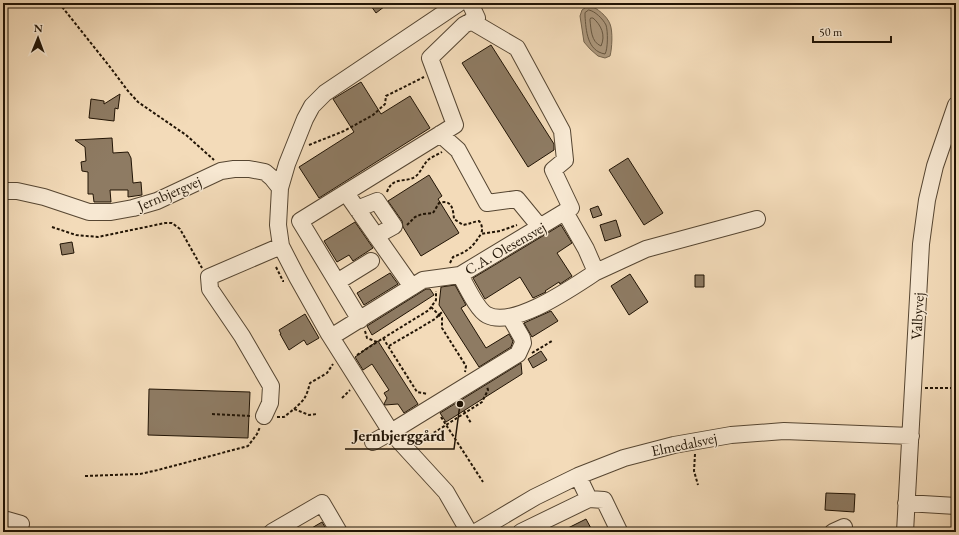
<svg xmlns="http://www.w3.org/2000/svg" width="959" height="535" font-family="'EB Garamond',serif">
  <rect width="100%" height="100%" fill="#f3dbb9"/>
  <filter id="stains"><feTurbulence type="fractalNoise" baseFrequency=".005" numOctaves="4"/><feColorMatrix values="0 0 0 0 .2 0 0 0 0 .09 0 0 0 0 .02 0 0 0 .5 -.17"/></filter>
  <radialGradient id="worn" r=".72"><stop offset=".6" stop-color="#630" stop-opacity="0"/><stop offset="1" stop-color="#630" stop-opacity=".3"/></radialGradient>
  <path fill="#ac977c" stroke="#74634c" d="M 589,5 C 597,8 607,16 610,24 C 613,31 612,49 610,56 L 605,58 L 598,56 L 590,49 L 584,42 L 580,16 L 582,10 Z"/>
  <g fill="none" stroke-linecap="round" stroke-linejoin="round">
    <path stroke="#665640" stroke-width="1" d="M 589,10 C 595,11 603,19 606,25 C 608,31 608,49 605,54 C 587,51 586,30 585,16 L 585,13 Z
      M 591,18 L 593,18 C 601,25 606,35 601,46 C 591,42 591,29 590,20 Z"/>
  </g>
  <path fill="#8e7b63" stroke="#211405" d="M 369,3 L 389,3 L 376,13 Z
    M 491,45 L 554,144 L 554,150 L 528,167 L 462,63 Z
    M 361,82 L 381,114 L 410,96 L 430,128 L 319,198 L 299,167 L 354,132 L 333,99 Z
    M 120,94 L 118,109 L 115,108 L 114,121 L 89,118 L 91,99 L 104,101 L 104,104 Z
    M 112,138 L 113,153 L 128,152 L 131,158 L 133,183 L 141,182 L 142,195 L 128,197 L 128,190 L 110,190 L 111,202 L 94,202 L 93,194 L 88,194 L 88,172 L 82,171 L 81,162 L 86,161 L 85,147 L 75,140 Z
    M 628,158 L 663,213 L 644,225 L 609,170 Z
    M 429,175 L 442,196 L 438,199 L 459,233 L 421,256 L 406,232 L 403,227 L 402,221 L 388,201 Z
    M 598,206 L 602,215 L 593,218 L 590,209 Z
    M 616,220 L 621,236 L 605,241 L 600,225 Z
    M 355,222 L 373,248 L 353,261 L 349,255 L 337,262 L 324,241 Z
    M 561,225 L 572,243 L 557,253 L 572,276 L 560,284 L 559,282 L 545,291 L 546,292 L 533,298 L 520,277 L 485,299 L 473,278 Z
    M 72,242 L 74,253 L 62,255 L 60,244 Z
    M 390,273 L 398,284 L 364,305 L 357,293 Z
    M 630,274 L 648,302 L 629,315 L 611,286 Z
    M 695,275 L 704,275 L 704,287 L 695,287 Z
    M 455,285 L 466,305 L 461,308 L 486,348 L 509,334 L 513,341 L 511,347 L 479,367 L 439,305 L 441,287 Z
    M 426,289 L 430,289 L 434,295 L 372,335 L 367,326 Z
    M 551,311 L 558,321 L 532,337 L 524,323 Z
    M 305,314 L 319,338 L 307,345 L 304,340 L 289,350 L 280,334 L 281,334 L 279,330 Z
    M 378,341 L 418,404 L 404,413 L 398,404 L 385,405 L 384,404 L 387,398 L 384,393 L 389,390 L 372,364 L 363,370 L 355,357 L 364,351 L 364,350 Z
    M 541,351 L 547,360 L 533,368 L 528,359 Z
    M 521,363 L 522,374 L 446,422 L 440,413 Z
    M 149,389 L 250,392 L 248,438 L 148,435 Z
    M 826,493 L 855,494 L 854,512 L 825,510 Z
    M 586,519 L 593,532 L 560,532 Z
    M 322,522 L 328,532 L 305,532 Z"/>
  <g fill="none" stroke-linecap="round" stroke-linejoin="round">
    <g stroke="#564632" stroke-width="18">
      <path id="minor" d="M 459,3 L 325,93 L 312,106 L 305,119 L 287,164 L 280,188 L 278,225 L 281,246 L 297,277 L 329,334 L 391,432 L 446,492 L 469,532
        M 440,134 L 458,150 L 487,203 L 517,199 L 540,227
        M 3,191 L 17,191 L 44,197 L 89,212 L 111,212 L 133,208 L 157,201 L 221,171 L 234,169 L 249,169 L 265,172 L 272,178 L 280,188
        M 346,193 L 412,287
        M 357,209 L 377,201 L 394,226 L 376,236
        M 596,272 L 646,249 L 757,219
        M 460,275 C 466,285 477,310 487,315 C 514,329 574,286 596,272 L 586,249 L 565,212
        M 337,282 L 371,261
        M 360,320 L 300,221 L 455,125 L 430,58 L 464,25 L 477,18 L 470,3
        M 331,337 L 423,280 L 460,275 L 571,208 L 553,170 L 565,160 L 562,131 L 517,48 L 471,21
        M 264,416 L 270,403 L 271,386 L 242,336 L 210,289 L 209,277 L 281,246
        M 373,442 L 391,432 L 518,354 L 523,343 L 522,338 L 510,317
        M 589,499 L 604,500 L 619,531
        M 906,503 L 956,506
        M 3,520 L 7,520 L 21,524
        M 272,532 L 322,503 L 339,532
        M 476,532 L 535,497 L 578,476 L 624,458 L 674,445 L 731,435 L 784,431 L 911,436
        M 521,532 L 589,499 L 578,476
        M 833,532 L 844,527
        M 905,532 L 921,244 L 927,200 L 935,166 L 956,105"/>
    </g>
    <path stroke="#211405" stroke-width="2" stroke-dasharray="3 2" stroke-linecap="butt" d="M 59,3 L 110,67 L 128,91 L 138,102 L 186,135 L 214,160
      M 309,145 L 344,131 L 373,115 L 385,104 L 386,96 L 424,77
      M 387,192 C 393,175 406,184 416,176 C 421,172 423,165 428,160 C 431,157 437,155 442,152
      M 407,225 L 415,217 L 422,214 L 433,213 L 439,203 C 452,199 453,209 454,219 L 463,225 C 469,224 473,222 479,221 C 482,224 483,230 481,234
      M 52,227 L 76,235 L 98,237 L 165,223 L 172,223 L 180,229 L 202,268
      M 450,263 L 453,257 C 468,251 472,248 481,234 L 500,231 L 517,225
      M 276,267 L 283,281 L 284,281
      M 431,307 L 442,318 L 442,328 L 466,366 L 465,372
      M 365,331 L 367,338 L 377,342 L 429,310 L 436,300 L 436,291
      M 383,338 L 417,392 L 428,394
      M 389,346 L 435,319 L 443,311
      M 532,353 L 552,341
      M 357,355 L 377,342
      M 925,388 L 956,388
      M 342,398 L 350,390
      M 294,409 C 305,399 306,398 310,383 L 327,373 L 333,364
      M 464,411 L 471,423
      M 212,414 L 252,416
      M 277,417 L 284,417 L 294,409 L 309,415 L 317,414
      M 441,417 L 483,482
      M 421,441 L 482,402 L 488,390 L 487,387
      M 695,454 L 694,471 L 698,485
      M 85,476 L 140,474 L 158,470 L 248,446 L 257,434 L 260,427"/>
    <use href="#minor" stroke="#f7e8d2" stroke-width="16"/>
  </g>
  <g text-anchor="middle" dominant-baseline="central" stroke-width="3" stroke-linejoin="round" paint-order="stroke">
    <g font-size="15" fill="#211405" stroke="#f7e8d2">
      <text transform="translate(169 193) rotate(-23)">Jernbjergvej</text>
      <text transform="translate(505 248) rotate(-30)">C.A. Olesensvej</text>
      <text transform="translate(917 316) rotate(-87)">Valbyvej</text>
      <text transform="translate(684 444) rotate(-12)">Elmedalsvej</text>
    </g>
  </g>
  <path fill="none" stroke="#211405" stroke-width="1.5" d="M460 404L454 449H345"/>
  <circle fill="#211405" stroke="#f7e8d2" stroke-width="1.5" cx="460" cy="404" r="4"/>
  <g font-size="16" text-anchor="middle" font-weight="bold" fill="#211405" stroke="#f7e8d2" stroke-width="3" stroke-linejoin="round" paint-order="stroke">
    <text x="399" y="441">Jernbjerggård</text>
  </g>
  <rect width="959" height="535" fill="none" stroke="#f3dbb9" stroke-width="16"/>
  <rect x="4" y="4" width="951" height="527" fill="none" stroke="#211405" stroke-width="2"/>
  <rect x="8" y="8" width="943" height="519" fill="none" stroke="#211405"/>
  <g transform="translate(38 38) rotate(1)" stroke="#f7e8d2" stroke-width="3" paint-order="stroke">
  <path d="M0-3L7 15L0 10L-7 15Z" fill="#211405"/>
  <text y="-6" font-size="11" font-weight="bold" text-anchor="middle" fill="#211405">N</text>
  </g>
  <path d="M813 36v6h78v-6" fill="none" stroke="#211405" stroke-width="2"/>
  <text x="819" y="36" font-size="12" fill="#211405" stroke="#f7e8d2" stroke-width="3" paint-order="stroke">50 m</text>
  <rect width="100%" height="100%" filter="url(#stains)"/>
  <rect width="100%" height="100%" fill="url(#worn)"/>
</svg>
